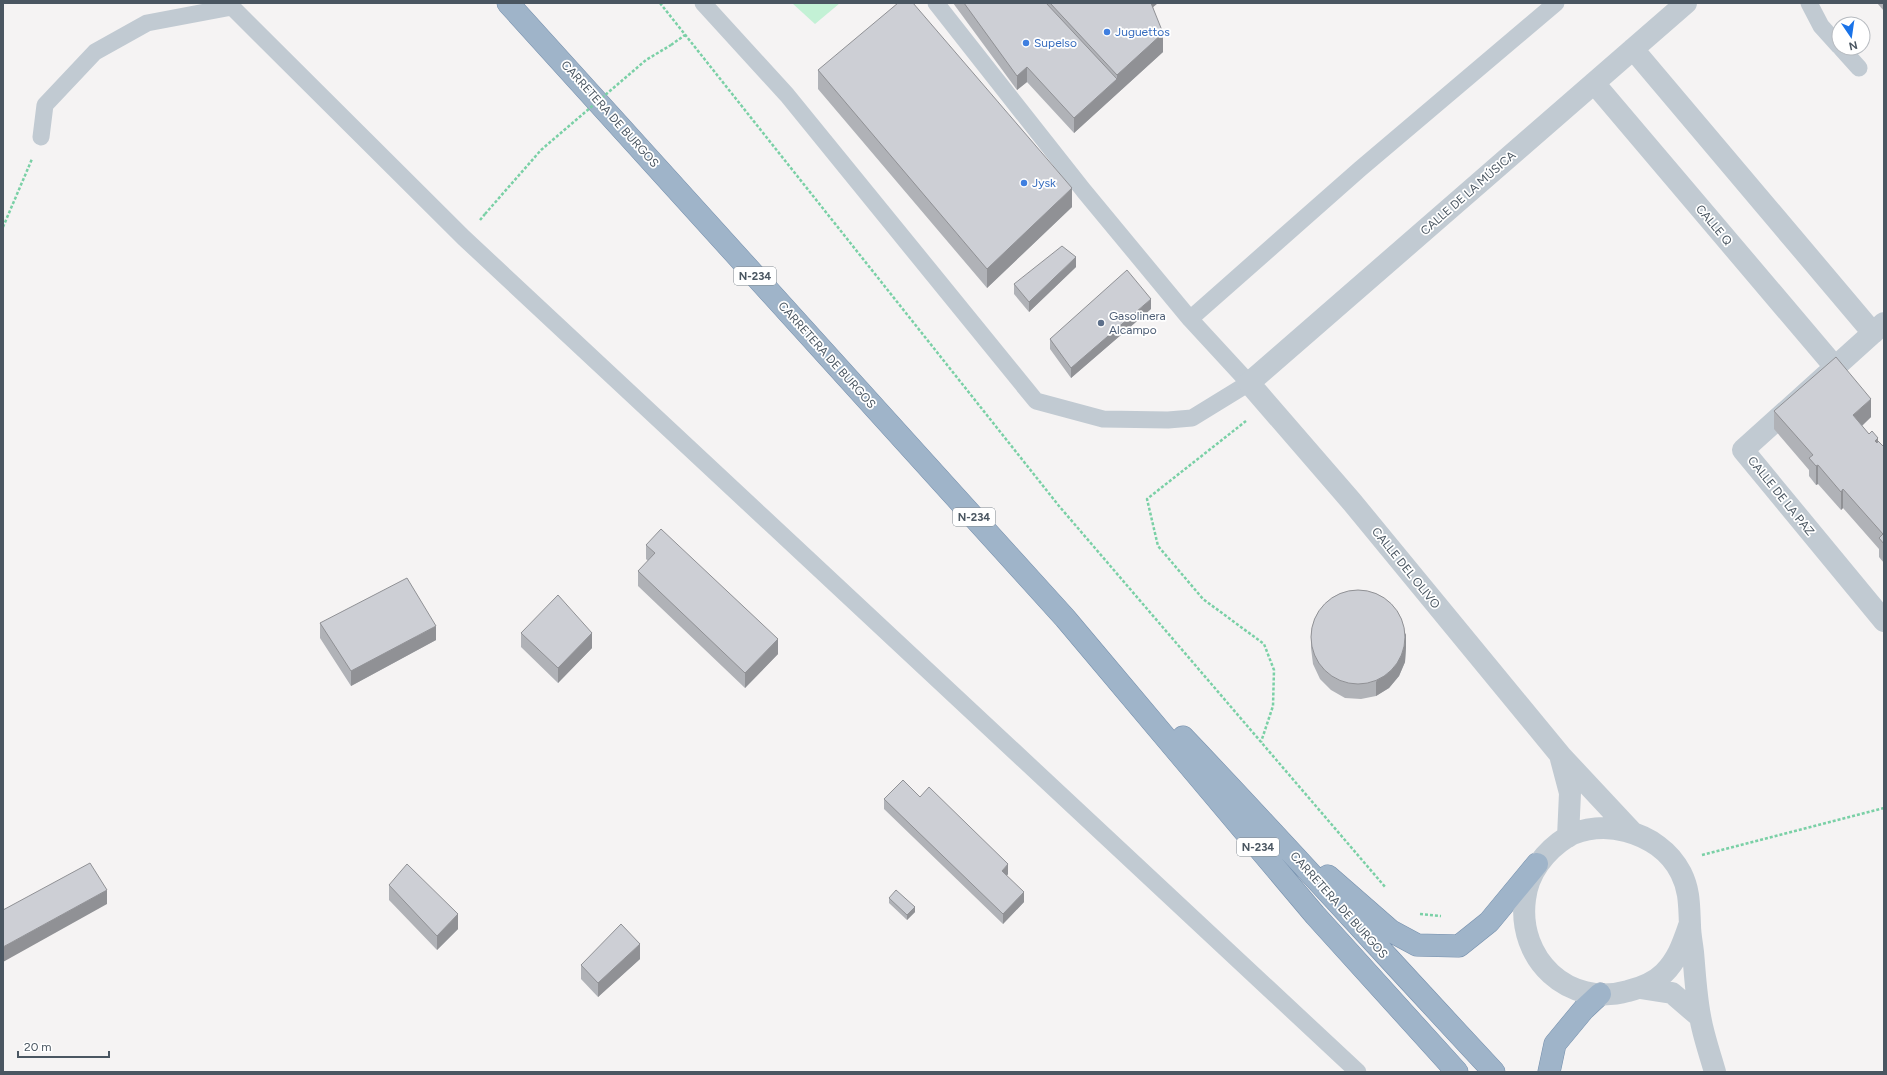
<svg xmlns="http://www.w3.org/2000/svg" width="1887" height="1075" font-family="Figtree,sans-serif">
  <rect width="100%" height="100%" fill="#f5f3f3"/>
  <path fill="#c3f1d5" d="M 792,3 L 840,3 L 815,24 Z"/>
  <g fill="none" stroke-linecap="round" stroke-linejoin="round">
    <g stroke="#7690ad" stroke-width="23">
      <path id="trunk" d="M 508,3 L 1065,618 L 1315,915 L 1457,1072
        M 1183,737 C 1288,847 1390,961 1494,1072
        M 1328,876 L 1391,931 L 1417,945 L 1459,946 L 1489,922 L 1537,864
        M 1549,1072 L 1555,1044 L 1584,1009 L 1600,994"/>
    </g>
    <path stroke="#7ad0a6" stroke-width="2.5" stroke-dasharray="3 2" stroke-linecap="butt" d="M 660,3 L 1059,506 L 1386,888
      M 671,45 L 685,35
      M 480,220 L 485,214
      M 3,227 L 32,159
      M 1246,421 L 1147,499 L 1158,546 L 1203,599 L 1264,644 L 1274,670 L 1273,706 L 1261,742
      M 1702,855 L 1884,808
      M 1420,914 L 1441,916"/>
    <path stroke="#c1cad2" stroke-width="17" d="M 228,3 L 464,238 L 1358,1072
      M 703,3 L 787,95 L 1036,401 L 1103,419 L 1168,420 L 1192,418 L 1249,383 L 1190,319 L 1084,191 L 936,3
      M 1809,3 L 1821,26 L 1839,46
      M 1841,48 L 1859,68
      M 41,137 L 45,105 L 95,52 L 147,23 L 232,7
      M 1190,319 L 1360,169 L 1556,3"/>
    <path stroke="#c1cad2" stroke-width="22" d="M 1633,49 L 1873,333
      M 1594,83 L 1835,367
      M 1884,323 L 1743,450 L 1884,621
      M 1561,759 L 1570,793 L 1568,837
      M 1633,833 L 1561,756 L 1352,502 L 1249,383 L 1686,3
      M 1689,926 C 1683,943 1678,959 1664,973 C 1655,982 1640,988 1628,991 C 1568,1008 1517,959 1525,899 C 1528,873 1545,851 1567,837 C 1584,827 1607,826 1626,831 C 1649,837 1670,851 1681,873 C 1690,891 1689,906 1690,925 C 1690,934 1692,943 1693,952 C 1695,974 1696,995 1700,1016 C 1703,1035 1710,1054 1715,1072
      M 1640,988 L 1672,993 L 1700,1017"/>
    <use href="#trunk" stroke="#9fb4c9" stroke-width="22"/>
    <path stroke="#7ad0a6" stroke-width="2.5" stroke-dasharray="3 2" stroke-linecap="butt" d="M 485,214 L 541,150 L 646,60 L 671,45"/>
  </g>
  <path fill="#b0b2b7" d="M 953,3 L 1158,3 L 1153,7 L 1163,52 L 1074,133 L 1027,82 L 1017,90 Z
    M 1877,3 L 1884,3 L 1884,11 Z
    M 818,70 L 1072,207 L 987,288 L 818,89 Z
    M 1076,267 L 1029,312 L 1014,294 L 1014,284 Z
    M 1151,309 L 1071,378 L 1050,349 L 1050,339 Z
    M 1774,411 L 1871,417 L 1862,426 L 1869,434 L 1878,441 L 1884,447 L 1884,563 L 1879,557 L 1879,549 L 1843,508 L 1841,510 L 1818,484 L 1816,485 L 1809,476 L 1809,470 L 1774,429 Z
    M 646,545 L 778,654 L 745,688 L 638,586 L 638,571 L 648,561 L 646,559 Z
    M 320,623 L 436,640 L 351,686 L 320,638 Z
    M 521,633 L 592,648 L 558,683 L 521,647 Z
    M 1311,633 L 1406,647 L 1405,662 L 1399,676 L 1389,688 L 1376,696 L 1361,699 L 1345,698 L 1331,690 L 1320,679 L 1313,664 L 1311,648 Z
    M 920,797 L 1008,874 L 1007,876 L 1024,902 L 1003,924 L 884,809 L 884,799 Z
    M 389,885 L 458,929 L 437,950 L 389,900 Z
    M 889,898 L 915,912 L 907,920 L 889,903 Z
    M 640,959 L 598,997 L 581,979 L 581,965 Z"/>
  <path fill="#909195" d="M 1147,3 L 1158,3 L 1147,12 Z
    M 1163,33 L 1163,52 L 1074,133 L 1074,118 L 1117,79 L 1117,75 Z
    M 1027,67 L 1027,82 L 1017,90 L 1017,76 Z
    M 1072,188 L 1072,207 L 987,288 L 987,269 Z
    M 1076,257 L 1076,267 L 1029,312 L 1029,302 Z
    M 1151,299 L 1151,309 L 1071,378 L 1071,368 Z
    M 1871,399 L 1871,417 L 1853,434 L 1853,415 Z
    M 1878,438 L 1878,456 L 1875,441 Z
    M 1818,465 L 1818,484 L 1816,485 L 1816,466 Z
    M 1843,489 L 1843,508 L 1841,510 L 1841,492 Z
    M 436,626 L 436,640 L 351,686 L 351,671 Z
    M 592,633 L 592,648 L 558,683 L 558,668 Z
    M 1406,633 L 1406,647 L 1405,662 L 1399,676 L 1389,688 L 1376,696 L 1376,682 Z
    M 778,639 L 778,654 L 745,688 L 745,673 Z
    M 1008,864 L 1008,874 L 1002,881 L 1002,871 Z
    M 107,890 L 107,904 L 3,962 L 3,947 Z
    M 1024,892 L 1024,902 L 1003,924 L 1003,914 Z
    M 915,907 L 915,912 L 907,920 L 907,915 Z
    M 458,914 L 458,929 L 437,950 L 437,936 Z
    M 640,944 L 640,959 L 598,997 L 598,983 Z"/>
  <path fill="#cdcfd5" stroke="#909195" d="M 898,3 L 913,3 L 1072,188 L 987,269 L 818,70 Z
    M 964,3 L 1046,3 L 1117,79 L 1074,118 L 1027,67 L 1017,76 Z
    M 1050,3 L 1151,3 L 1163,33 L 1117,75 Z
    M 1062,246 L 1076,257 L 1029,302 L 1014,284 Z
    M 1127,270 L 1151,299 L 1071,368 L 1050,339 Z
    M 1836,357 L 1871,399 L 1853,415 L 1869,434 L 1872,431 L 1878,438 L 1875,441 L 1877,443 L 1878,441 L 1884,447 L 1884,544 L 1879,538 L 1883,534 L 1843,489 L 1841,492 L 1818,465 L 1816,466 L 1809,458 L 1813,455 L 1774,411 Z
    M 661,529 L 778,639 L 745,673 L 638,571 L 655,553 L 646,545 Z
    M 407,578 L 436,626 L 351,671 L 320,623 Z
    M1311 637a47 47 0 1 1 94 0a47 47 0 1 1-94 0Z
    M 558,595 L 592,633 L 558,668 L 521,633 Z
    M 903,780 L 920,797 L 929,787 L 1008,864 L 1002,871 L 1024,892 L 1003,914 L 884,799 Z
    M 90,863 L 107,890 L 3,947 L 3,910 Z
    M 407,864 L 458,914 L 437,936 L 389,885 Z
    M 896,890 L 915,907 L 907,915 L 889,898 Z
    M 621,924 L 640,944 L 598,983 L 581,965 Z"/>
  <g fill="#3f7fe0" stroke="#fff" stroke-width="1.5">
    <circle cx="1107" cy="32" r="4"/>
    <circle cx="1026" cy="43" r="4"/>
    <circle cx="1024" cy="183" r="4"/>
  </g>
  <circle fill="#5c6f8a" stroke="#fff" stroke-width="1.5" cx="1101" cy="323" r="4"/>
  <g text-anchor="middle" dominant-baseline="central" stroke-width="3.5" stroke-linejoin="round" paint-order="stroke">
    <g fill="#fff" stroke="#808990" stroke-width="1">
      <rect x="734" y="267" width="42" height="18" rx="3"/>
      <rect x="953" y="508" width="42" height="18" rx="3"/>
      <rect x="1237" y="838" width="42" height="18" rx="3"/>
    </g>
    <g font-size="11" font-weight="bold" fill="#4a5661">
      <text x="755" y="276">N-234</text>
      <text x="974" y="517">N-234</text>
      <text x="1258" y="847">N-234</text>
    </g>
    <g font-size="12" fill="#366cbe" stroke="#fff" text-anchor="start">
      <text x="1115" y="32">Juguettos</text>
      <text x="1034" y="43">Supelso</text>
      <text x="1032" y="183">Jysk</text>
    </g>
    <g font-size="12" fill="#4a5661" stroke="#fff">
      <text transform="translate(610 114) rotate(48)">CARRETERA DE BURGOS</text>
      <text transform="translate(1468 193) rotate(-41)">CALLE DE LA MÚSICA</text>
      <text transform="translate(1714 225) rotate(50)">CALLE Q</text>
      <text transform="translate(827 355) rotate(48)">CARRETERA DE BURGOS</text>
      <text transform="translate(1781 496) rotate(51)">CALLE DE LA PAZ</text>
      <text transform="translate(1406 568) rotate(51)">CALLE DEL OLIVO</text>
      <text transform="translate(1339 905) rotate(48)">CARRETERA DE BURGOS</text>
    </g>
    <g font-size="12" fill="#4e5e75" stroke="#fff" text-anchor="start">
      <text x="1109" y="316">Gasolinera<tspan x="1109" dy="14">Alcampo</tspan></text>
    </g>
  </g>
  <rect width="1887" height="1075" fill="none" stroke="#4a5661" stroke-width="8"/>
  <g transform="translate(1851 36) rotate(167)"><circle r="19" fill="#ffffff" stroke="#b7bbc0"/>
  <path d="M0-3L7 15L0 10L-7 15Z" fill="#1a73e8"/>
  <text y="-6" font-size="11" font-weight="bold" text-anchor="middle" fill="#4a5661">N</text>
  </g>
  <path d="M18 1051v6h91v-6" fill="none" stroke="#4a5661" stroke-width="2"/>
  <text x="24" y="1051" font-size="12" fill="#4a5661" stroke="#ffffff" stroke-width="3" paint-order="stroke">20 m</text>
</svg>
